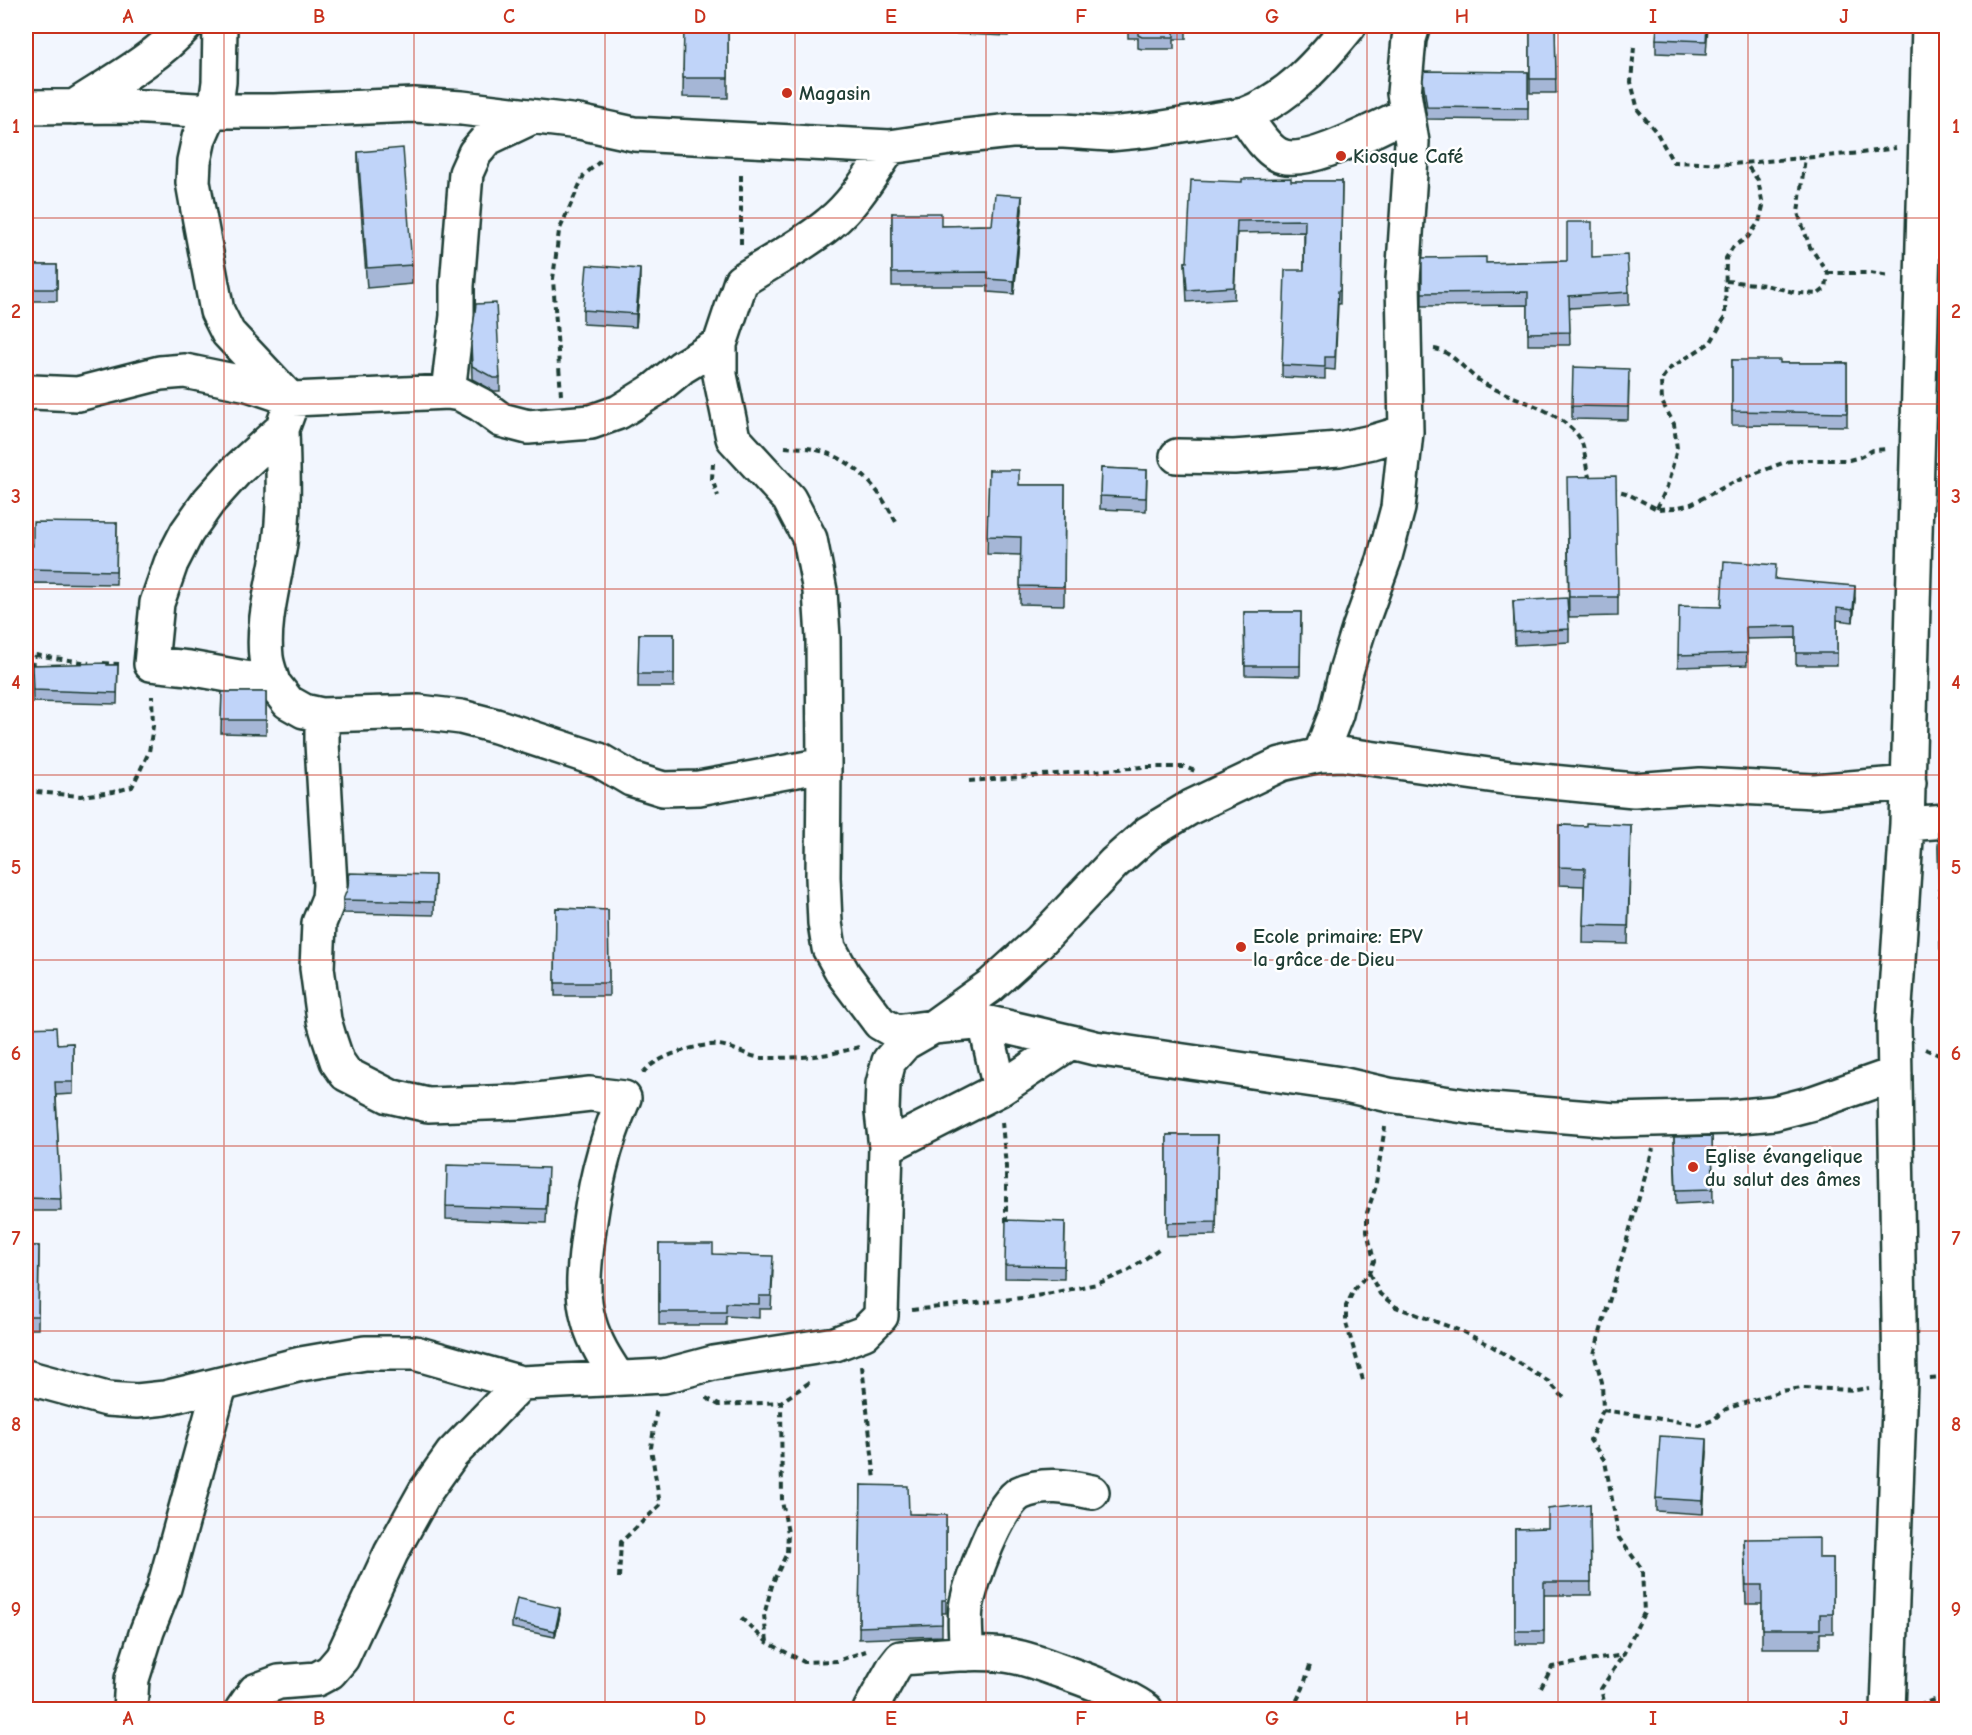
<svg xmlns="http://www.w3.org/2000/svg" width="1972" height="1735" font-family="'Comic Neue',sans-serif">
  <rect width="100%" height="100%" fill="#f2f6fe"/>
  <filter id="ink" filterUnits="userSpaceOnUse"><feTurbulence type="fractalNoise" baseFrequency=".0167" numOctaves="2"/><feDisplacementMap in="SourceGraphic" scale="12" xChannelSelector="R" yChannelSelector="G"/><feConvolveMatrix kernelMatrix="1 2 1 2 8 2 1 2 1" color-interpolation-filters="sRGB"/></filter>
  <g filter="url(#ink)">
    <g fill="none" stroke-linecap="round" stroke-linejoin="round">
      <g stroke="#1f3d34" stroke-width="38">
        <path id="minor" d="M 220,26 L 219,82 L 217,97 L 199,138 L 194,161 L 193,182 L 198,210 L 217,311 L 228,333 L 288,397
          M 26,107 L 130,106 L 212,111 L 274,111 L 414,105 L 462,108 L 579,122 L 634,134 L 890,147 L 957,137 L 1011,131 L 1064,131 L 1109,134 L 1150,130 L 1244,115 C 1289,98 1320,62 1349,26
          M 74,107 C 112,82 154,60 185,26
          M 1244,115 C 1254,128 1263,146 1277,154 C 1303,170 1380,126 1407,114
          M 890,147 C 872,173 855,203 830,223 C 803,246 771,261 741,281 L 720,344 L 720,375 L 733,438 L 789,499 L 810,539 L 820,591 L 823,638 L 824,765 L 823,877 L 825,923 L 829,948 L 844,975 L 880,1023 L 896,1032 L 933,1027 L 985,1022 L 1071,1042
          M 720,344 L 682,367 L 654,390 L 619,412 L 591,422 L 528,427 L 501,420 L 481,405 L 460,394 L 448,392 L 293,399 L 282,429 L 236,471 L 209,501 L 187,532 L 171,563 L 157,603 L 151,664 L 189,668 L 273,683 L 288,702 L 304,711 L 322,715 L 419,712 L 461,717 L 496,726 L 599,760 L 631,779 L 663,789 L 699,788 L 824,765
          M 448,392 L 457,316 L 457,286 L 466,173 L 475,153 L 488,138 L 532,117
          M 26,394 L 32,392 L 78,394 L 160,373 L 185,371 L 248,384 L 284,396
          M 1177,456 L 1234,457 L 1339,449 L 1372,442 L 1406,432
          M 273,683 C 271,675 267,666 266,657 C 262,619 275,581 280,543 C 285,505 283,467 282,429
          M 322,715 L 322,743 L 330,885 L 329,898 L 319,923 L 317,968 L 324,1020 L 329,1037 L 337,1061 L 346,1074 L 389,1096 L 428,1105 L 520,1102 L 590,1094 L 624,1098 C 603,1146 593,1191 587,1244 C 584,1270 581,1295 589,1322 C 595,1343 606,1360 618,1378
          M 1320,755 L 1336,714 L 1346,671 L 1359,629 L 1384,560 L 1398,508 L 1406,432 L 1403,280 L 1412,142 L 1404,93 L 1409,39 L 1413,26
          M 1907,824 L 1946,821
          M 985,1022 L 1000,1089
          M 886,1147 L 882,1112 L 883,1084 L 889,1061 L 905,1043 L 933,1027 L 990,986 L 1040,941 L 1114,863 L 1148,833 L 1191,807 L 1281,764 L 1320,755 L 1341,754 L 1510,778 L 1634,790 L 1700,785 L 1814,791 L 1909,783
          M 26,1377 L 107,1399 L 137,1401 L 165,1398 L 301,1364 L 365,1353 L 415,1353 L 521,1383 L 664,1376 L 713,1363 L 835,1344 L 864,1333 L 881,1316 L 886,1147 L 1000,1089 L 1071,1042 L 1095,1048 L 1341,1084 L 1389,1095 L 1491,1110 L 1615,1120 L 1731,1117 L 1774,1113 L 1813,1103 L 1895,1074
          M 967,1654 C 966,1639 964,1623 966,1608 C 970,1583 998,1505 1020,1493 C 1044,1482 1068,1487 1092,1492
          M 130,1710 L 132,1679 L 147,1631 L 164,1588 L 220,1385
          M 242,1710 L 255,1691 L 279,1682 L 317,1679 L 330,1672 L 342,1658 L 391,1553 L 425,1492 L 452,1454 L 521,1383
          M 870,1710 L 894,1667 L 901,1658 C 936,1656 971,1651 1006,1655 C 1022,1657 1039,1663 1055,1669 C 1087,1680 1118,1691 1146,1710
          M 1888,1710 L 1900,1381 L 1894,1021 L 1907,824 L 1929,26"/>
      </g>
      <path stroke="#1f3d34" stroke-width="4" stroke-dasharray="6 4.5" stroke-linecap="butt" d="M 1634,47 L 1631,82 L 1638,110 L 1657,133 L 1673,162 L 1731,164 L 1861,153 L 1896,148
        M 741,244 L 741,171
        M 1828,273 L 1870,273 L 1890,276
        M 1726,281 L 1765,285 L 1797,293 L 1818,294 L 1826,288 L 1828,273 L 1810,247 L 1798,213 L 1805,157
        M 1434,349 C 1453,351 1466,373 1483,383 C 1513,400 1551,406 1576,433 C 1588,446 1583,466 1591,481
        M 561,395 L 553,279 L 559,231 L 584,175 L 603,159
        M 785,447 C 795,448 807,447 817,450 C 857,460 879,489 897,524
        M 713,463 L 712,479 L 718,496
        M 1611,489 L 1626,493 L 1657,509 L 1675,508 L 1691,504 L 1734,482 L 1785,462 L 1800,460 L 1849,460 L 1860,457 L 1873,450 L 1887,449
        M 1657,508 L 1667,487 L 1677,449 L 1674,424 L 1662,402 L 1661,380 L 1669,369 L 1711,342 L 1725,317 L 1726,258 L 1733,247 L 1748,237 L 1759,222 L 1763,206 L 1758,180 L 1745,163
        M 26,651 L 35,655 L 89,663
        M 103,663 L 119,664
        M 26,688 L 35,655
        M 969,781 L 1143,767 L 1184,767 L 1195,771
        M 26,791 L 80,796 L 113,792 L 132,787 L 149,752 L 153,726 L 152,696
        M 1925,1049 L 1946,1058
        M 643,1073 C 654,1057 699,1043 719,1045 C 734,1047 748,1057 763,1058 C 799,1058 824,1057 859,1047
        M 1002,1122 L 1006,1167 L 1006,1223
        M 1369,1273 L 1380,1294 L 1396,1307 L 1461,1331 L 1490,1345 L 1549,1382 L 1566,1400
        M 912,1310 L 1031,1297 L 1097,1284 L 1128,1271 L 1160,1248
        M 862,1366 L 875,1480
        M 1930,1379 L 1943,1378 L 1946,1380
        M 1363,1380 L 1346,1323 L 1346,1306 L 1355,1288 L 1369,1273 L 1374,1261 L 1367,1231 L 1367,1213 L 1375,1189 L 1385,1127
        M 706,1398 L 719,1405 L 781,1402 L 810,1382
        M 1603,1410 L 1700,1425 L 1713,1420 L 1726,1409 L 1781,1391 L 1802,1388 L 1856,1390 L 1869,1388
        M 619,1578 L 621,1542 L 660,1505 L 651,1448 L 657,1407
        M 741,1618 L 767,1642 L 804,1662 L 837,1661 L 866,1651
        M 767,1642 L 764,1615 L 773,1582 L 787,1553 L 788,1533 L 782,1501 L 781,1402
        M 1541,1688 L 1552,1667 L 1623,1655 L 1644,1613 L 1642,1569 L 1619,1538 L 1605,1461 L 1590,1440 L 1603,1410 L 1602,1382 L 1594,1354 L 1653,1149
        M 1918,1705 L 1943,1697 L 1946,1698
        M 1292,1710 L 1303,1688 L 1311,1662
        M 1606,1710 L 1601,1689 L 1623,1655"/>
      <use href="#minor" stroke="#fff" stroke-width="33"/>
    </g>
    <path fill="#a5b6d6" stroke="#1f3d34" stroke-width="1.5" d="M 684,26 L 728,26 L 728,98 L 683,97 Z
      M 893,26 L 1009,26 L 1008,36 L 893,31 Z
      M 1128,26 L 1186,26 L 1186,39 L 1174,39 L 1174,49 L 1142,49 L 1138,48 L 1138,38 L 1128,38 Z
      M 1530,26 L 1555,26 L 1556,93 L 1530,93 Z
      M 1708,26 L 1706,55 L 1656,53 L 1656,39 Z
      M 1528,72 L 1528,120 L 1427,119 L 1423,92 L 1423,80 Z
      M 358,152 L 412,265 L 412,284 L 367,288 L 358,171 Z
      M 1291,181 L 1342,181 L 1340,304 L 1338,304 L 1335,370 L 1325,369 L 1325,379 L 1282,377 L 1282,365 L 1304,270 L 1304,232 L 1237,233 L 1234,299 L 1187,302 L 1185,262 L 1187,262 L 1242,182 Z
      M 1022,209 L 1014,294 L 988,292 L 988,286 L 892,286 L 892,213 L 941,226 L 992,225 Z
      M 1592,257 L 1629,292 L 1629,305 L 1569,308 L 1570,345 L 1528,345 L 1528,305 L 1422,306 L 1422,258 L 1486,263 L 1567,261 Z
      M 26,265 L 57,265 L 57,301 L 26,301 Z
      M 640,282 L 636,327 L 583,324 L 583,310 Z
      M 471,344 L 500,378 L 500,391 L 494,391 L 472,379 Z
      M 1732,360 L 1780,363 L 1847,363 L 1847,426 L 1732,425 Z
      M 1629,382 L 1628,420 L 1572,419 L 1572,406 Z
      M 1101,468 L 1147,470 L 1146,511 L 1100,509 Z
      M 989,470 L 1019,485 L 1065,485 L 1064,605 L 1020,604 L 1021,555 L 987,554 Z
      M 1567,496 L 1618,597 L 1618,616 L 1569,617 Z
      M 117,523 L 116,584 L 30,583 L 30,607 L 26,607 L 26,546 L 33,546 Z
      M 1776,579 L 1855,598 L 1853,622 L 1837,620 L 1837,665 L 1796,665 L 1796,638 L 1746,639 L 1747,665 L 1678,667 L 1678,655 L 1721,607 Z
      M 1513,601 L 1569,629 L 1569,642 L 1515,645 Z
      M 1244,612 L 1301,612 L 1300,676 L 1245,675 Z
      M 639,634 L 674,634 L 674,687 L 638,687 Z
      M 32,665 L 118,665 L 117,704 L 33,702 Z
      M 222,692 L 266,692 L 266,734 L 221,733 Z
      M 1559,825 L 1586,826 L 1631,825 L 1628,944 L 1583,943 L 1584,886 L 1559,885 Z
      M 1947,829 L 1947,949 L 1940,949 L 1938,846 Z
      M 435,875 L 434,915 L 343,913 L 343,900 Z
      M 556,908 L 608,910 L 609,996 L 555,996 Z
      M 26,1028 L 57,1044 L 73,1043 L 73,1094 L 56,1095 L 61,1211 L 26,1211 Z
      M 1167,1135 L 1218,1135 L 1216,1235 L 1167,1236 Z
      M 1712,1136 L 1713,1202 L 1676,1204 L 1674,1137 Z
      M 548,1181 L 546,1223 L 446,1219 L 446,1206 Z
      M 1065,1222 L 1064,1279 L 1005,1278 L 1005,1265 Z
      M 659,1244 L 713,1254 L 773,1270 L 771,1309 L 759,1309 L 759,1318 L 726,1316 L 726,1325 L 659,1325 Z
      M 26,1246 L 39,1246 L 38,1329 L 26,1329 Z
      M 1707,1452 L 1703,1514 L 1656,1511 L 1656,1498 Z
      M 861,1485 L 909,1514 L 946,1515 L 946,1613 L 942,1613 L 942,1636 L 859,1639 Z
      M 1590,1504 L 1591,1595 L 1544,1595 L 1544,1644 L 1515,1644 L 1515,1529 L 1548,1528 Z
      M 1744,1539 L 1819,1558 L 1833,1558 L 1833,1633 L 1820,1633 L 1820,1648 L 1762,1648 L 1762,1604 L 1746,1604 Z
      M 560,1614 L 555,1637 L 512,1628 L 512,1621 Z"/>
    <path fill="#8694ae" stroke="#1f3d34" stroke-width="1.5" d="M 1022,196 L 1022,209 L 1014,294 L 1014,281 Z
      M 640,269 L 640,282 L 636,327 L 636,314 Z
      M 1855,586 L 1855,598 L 1853,622 L 1853,610 Z
      M 1707,1439 L 1707,1452 L 1703,1514 L 1703,1501 Z
      M 560,1608 L 560,1614 L 555,1637 L 555,1631 Z"/>
    <path fill="#c0d4f9" stroke="#1f3d34" stroke-width="1.5" d="M 684,26 L 728,26 L 728,78 L 683,78 Z
      M 1128,26 L 1186,26 L 1186,27 L 1174,27 L 1174,37 L 1142,37 L 1138,35 L 1138,26 Z
      M 1530,26 L 1555,26 L 1556,79 L 1530,79 Z
      M 1657,26 L 1707,26 L 1706,41 L 1656,39 Z
      M 1424,71 L 1528,72 L 1528,108 L 1427,107 L 1423,80 Z
      M 403,148 L 412,265 L 367,268 L 358,152 Z
      M 1291,178 L 1291,181 L 1342,181 L 1340,291 L 1338,291 L 1335,357 L 1325,357 L 1325,367 L 1282,365 L 1285,270 L 1304,270 L 1305,220 L 1237,221 L 1234,287 L 1187,290 L 1185,262 L 1187,262 L 1191,180 L 1242,182 L 1242,179 Z
      M 995,194 L 1022,196 L 1014,281 L 988,279 L 988,272 L 892,273 L 892,213 L 941,213 L 941,226 L 992,225 Z
      M 1567,222 L 1592,222 L 1592,257 L 1627,255 L 1629,292 L 1569,296 L 1570,332 L 1528,333 L 1528,292 L 1422,293 L 1422,258 L 1486,257 L 1486,263 L 1567,261 Z
      M 26,265 L 57,265 L 57,289 L 26,289 Z
      M 587,265 L 640,269 L 636,314 L 583,310 Z
      M 496,303 L 500,378 L 494,378 L 472,366 L 471,344 L 476,304 Z
      M 1732,360 L 1780,360 L 1780,363 L 1847,363 L 1847,413 L 1732,411 Z
      M 1573,367 L 1629,369 L 1628,407 L 1572,406 Z
      M 1101,468 L 1147,470 L 1146,498 L 1100,496 Z
      M 989,470 L 1019,470 L 1019,485 L 1065,485 L 1064,587 L 1020,586 L 1021,537 L 987,536 Z
      M 1616,476 L 1618,597 L 1569,597 L 1567,477 Z
      M 33,522 L 117,523 L 116,571 L 30,569 L 30,594 L 26,594 L 26,546 L 33,546 Z
      M 1724,561 L 1776,565 L 1775,579 L 1855,586 L 1853,610 L 1837,608 L 1837,653 L 1796,653 L 1796,626 L 1746,627 L 1747,653 L 1678,655 L 1679,606 L 1721,607 Z
      M 1567,598 L 1569,629 L 1515,632 L 1513,601 Z
      M 1244,612 L 1301,612 L 1300,666 L 1245,666 Z
      M 639,634 L 674,634 L 674,674 L 638,674 Z
      M 107,663 L 107,665 L 118,665 L 117,693 L 33,690 L 32,665 Z
      M 222,692 L 266,692 L 266,720 L 221,720 Z
      M 1586,823 L 1631,825 L 1628,926 L 1583,925 L 1585,868 L 1559,867 L 1559,825 L 1586,826 Z
      M 1938,829 L 1947,829 L 1947,932 L 1940,932 Z
      M 349,873 L 435,875 L 434,902 L 343,900 L 348,887 Z
      M 556,908 L 608,910 L 609,983 L 555,983 Z
      M 56,1027 L 57,1044 L 73,1043 L 73,1082 L 55,1082 L 61,1199 L 26,1198 L 26,1028 Z
      M 1167,1135 L 1218,1135 L 1216,1222 L 1167,1223 Z
      M 1712,1136 L 1713,1189 L 1676,1190 L 1674,1137 Z
      M 447,1165 L 548,1168 L 546,1209 L 446,1206 Z
      M 1006,1220 L 1065,1222 L 1064,1266 L 1005,1265 Z
      M 659,1244 L 713,1244 L 713,1254 L 773,1256 L 771,1296 L 759,1296 L 759,1304 L 726,1303 L 726,1312 L 659,1312 Z
      M 26,1246 L 39,1246 L 38,1316 L 26,1316 Z
      M 1660,1436 L 1707,1439 L 1703,1501 L 1656,1498 Z
      M 861,1485 L 908,1486 L 909,1514 L 946,1515 L 946,1600 L 942,1600 L 942,1624 L 859,1627 Z
      M 1590,1504 L 1591,1582 L 1544,1582 L 1544,1631 L 1515,1631 L 1515,1529 L 1548,1528 L 1548,1509 Z
      M 1819,1538 L 1819,1558 L 1833,1558 L 1833,1614 L 1820,1614 L 1820,1629 L 1762,1629 L 1762,1585 L 1746,1585 L 1744,1539 Z
      M 517,1598 L 560,1608 L 555,1631 L 512,1621 Z"/>
  </g>
  <path fill="none" stroke="#c8321e" stroke-width="1.5" stroke-opacity="0.55" d="M 224,26 L 224,1710M 414,26 L 414,1710M 605,26 L 605,1710M 795,26 L 795,1710M 986,26 L 986,1710M 1177,26 L 1177,1710M 1367,26 L 1367,1710M 1558,26 L 1558,1710M 1748,26 L 1748,1710M 26,218 L 1946,218M 26,404 L 1946,404M 26,589 L 1946,589M 26,775 L 1946,775M 26,960 L 1946,960M 26,1146 L 1946,1146M 26,1331 L 1946,1331M 26,1517 L 1946,1517"/>
  <g fill="#c8321e" stroke="#fff" stroke-width="2">
    <circle cx="787" cy="93" r="6"/>
    <circle cx="1341" cy="156" r="6"/>
    <circle cx="1241" cy="947" r="6"/>
    <circle cx="1693" cy="1167" r="6"/>
  </g>
  <g text-anchor="middle" dominant-baseline="central" stroke-width="5" stroke-linejoin="round" paint-order="stroke">
    <g font-size="20" font-weight="bold" fill="#1f3d34" stroke="#fff" text-anchor="start">
      <text x="799" y="93">Magasin</text>
      <text x="1353" y="156">Kiosque Café</text>
      <text x="1253" y="936">Ecole primaire: EPV<tspan x="1253" dy="23">la grâce de Dieu</tspan></text>
      <text x="1705" y="1156">Eglise évangelique<tspan x="1705" dy="23">du salut des âmes</tspan></text>
    </g>
  </g>
  <rect width="1972" height="1735" fill="none" stroke="#fff" stroke-width="66"/>
  <rect x="33" y="33" width="1906" height="1669" fill="none" stroke="#c8321e" stroke-width="2"/>
  <g font-size="20" text-anchor="middle" font-weight="bold" fill="#c8321e">
    <text x="128" y="23">A</text>
    <text x="319" y="23">B</text>
    <text x="509" y="23">C</text>
    <text x="700" y="23">D</text>
    <text x="891" y="23">E</text>
    <text x="1081" y="23">F</text>
    <text x="1272" y="23">G</text>
    <text x="1462" y="23">H</text>
    <text x="1653" y="23">I</text>
    <text x="1844" y="23">J</text>
    <text x="16" y="133">1</text>
    <text x="1956" y="133">1</text>
    <text x="16" y="318">2</text>
    <text x="1956" y="318">2</text>
    <text x="16" y="503">3</text>
    <text x="1956" y="503">3</text>
    <text x="16" y="689">4</text>
    <text x="1956" y="689">4</text>
    <text x="16" y="874">5</text>
    <text x="1956" y="874">5</text>
    <text x="16" y="1060">6</text>
    <text x="1956" y="1060">6</text>
    <text x="16" y="1245">7</text>
    <text x="1956" y="1245">7</text>
    <text x="16" y="1431">8</text>
    <text x="1956" y="1431">8</text>
    <text x="16" y="1616">9</text>
    <text x="1956" y="1616">9</text>
    <text x="128" y="1725">A</text>
    <text x="319" y="1725">B</text>
    <text x="509" y="1725">C</text>
    <text x="700" y="1725">D</text>
    <text x="891" y="1725">E</text>
    <text x="1081" y="1725">F</text>
    <text x="1272" y="1725">G</text>
    <text x="1462" y="1725">H</text>
    <text x="1653" y="1725">I</text>
    <text x="1844" y="1725">J</text>
  </g>
</svg>
